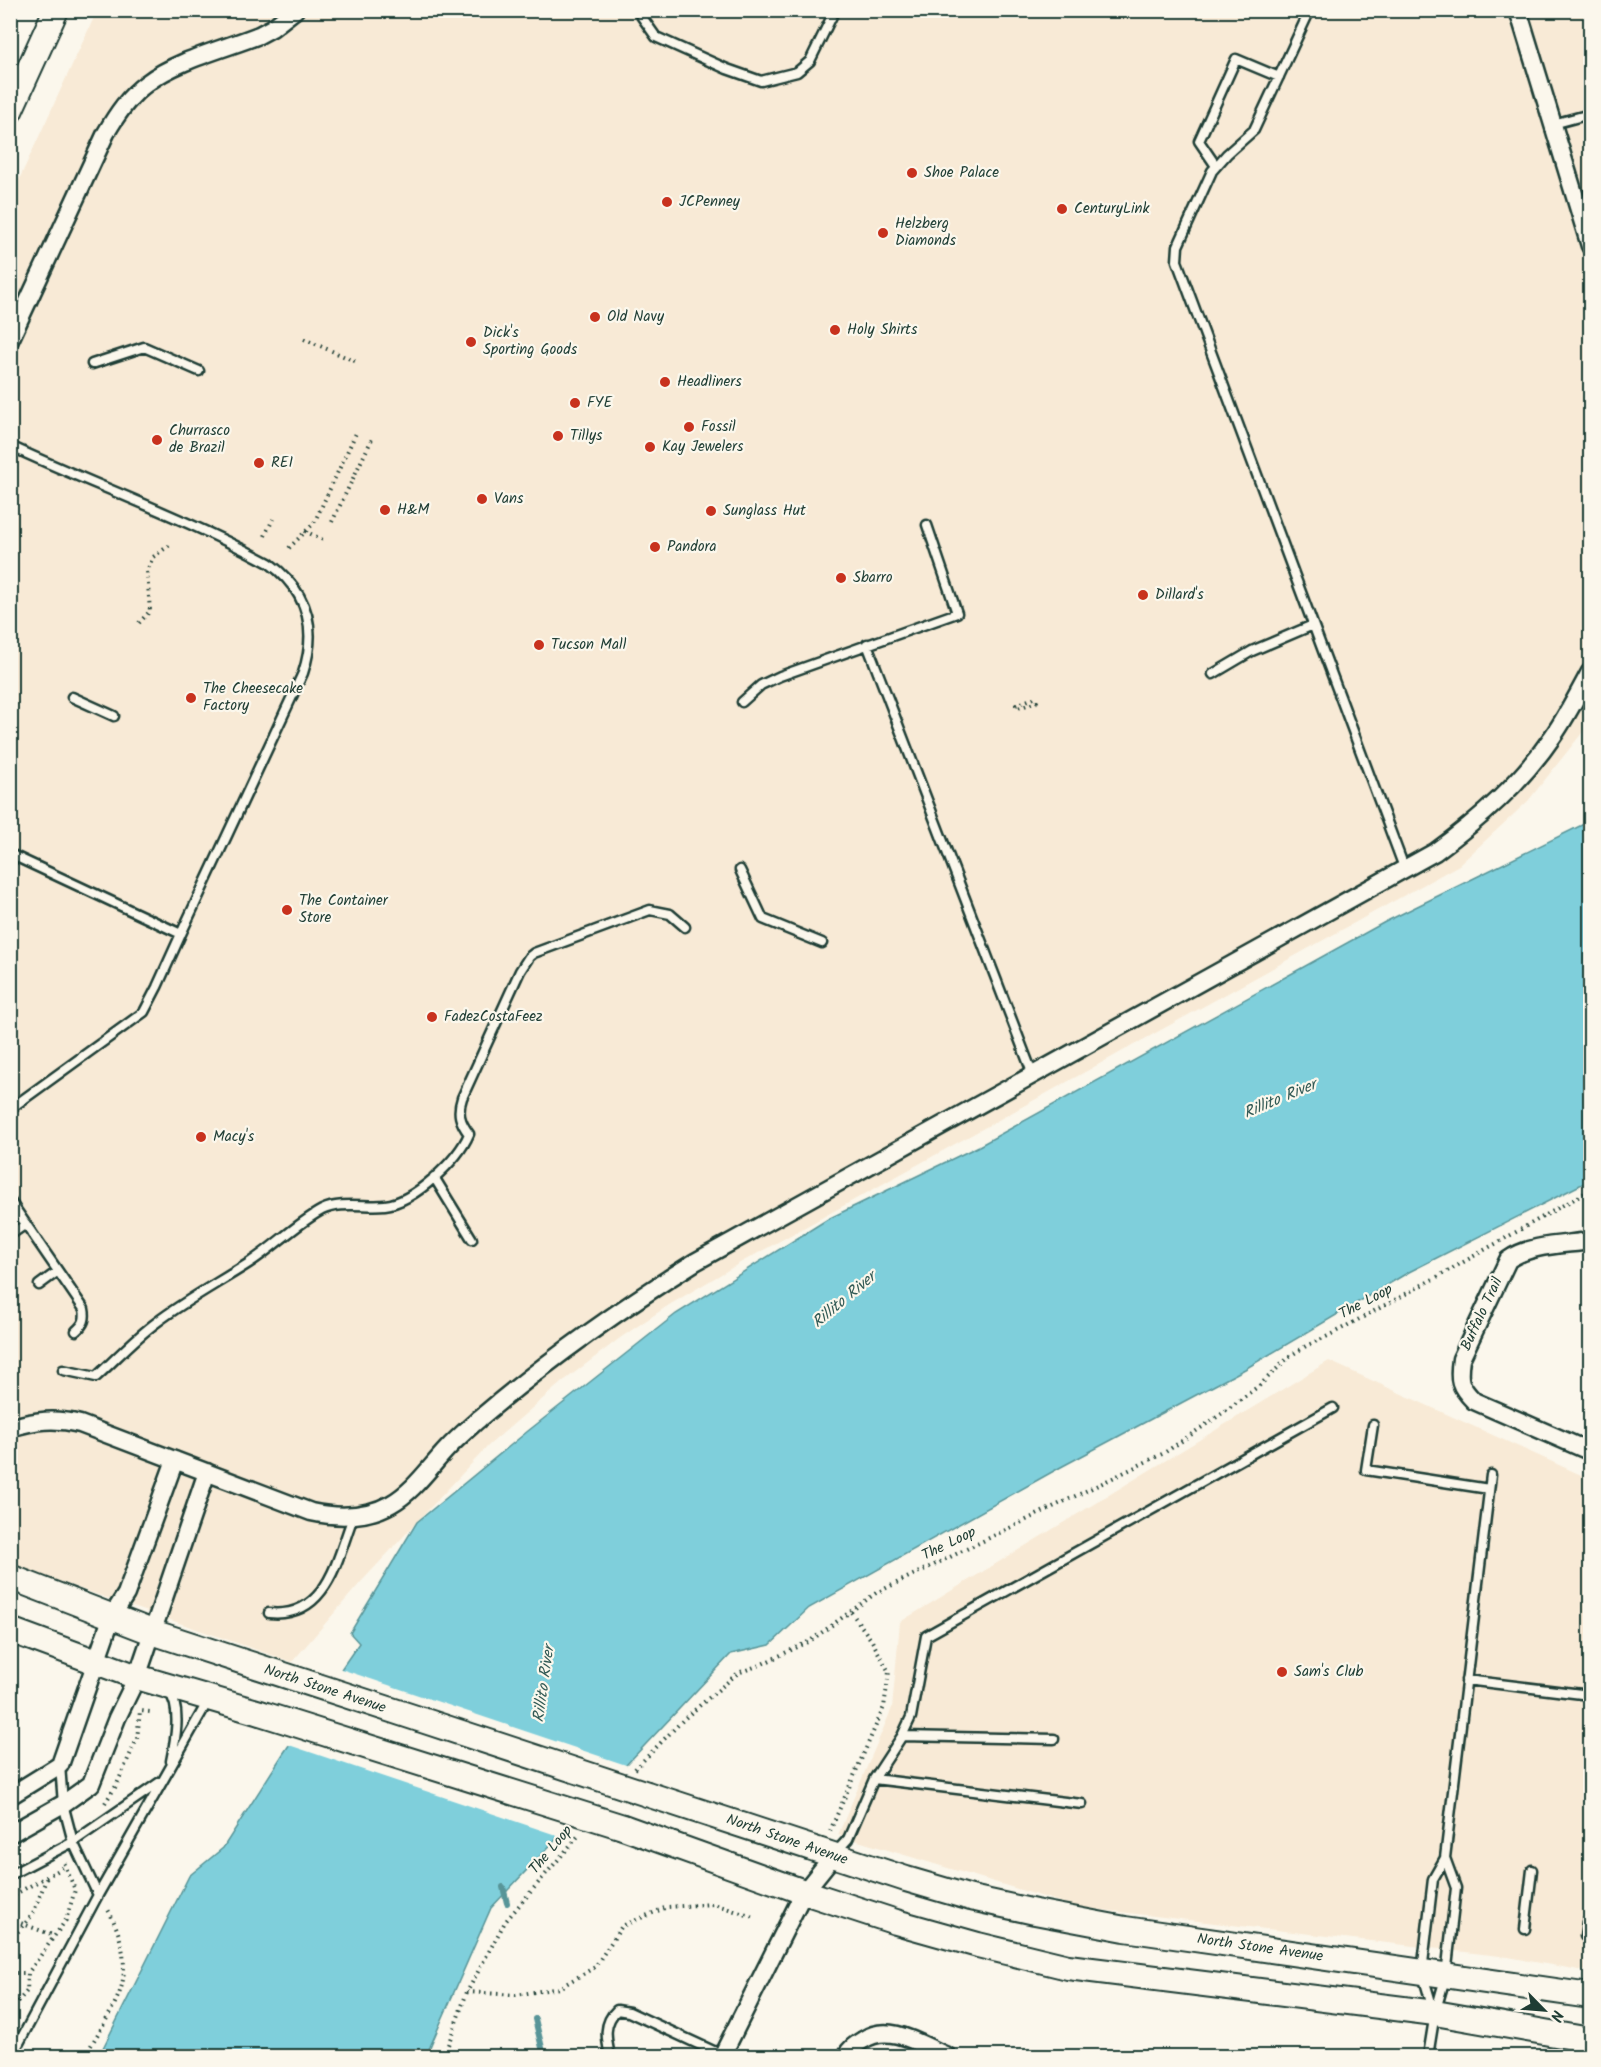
<svg xmlns="http://www.w3.org/2000/svg" width="1601" height="2067" font-family="Kalam,sans-serif">
  <rect width="100%" height="100%" fill="#fbf7ec"/>
  <filter id="ink" filterUnits="userSpaceOnUse"><feTurbulence type="fractalNoise" baseFrequency=".0167" numOctaves="2"/><feDisplacementMap in="SourceGraphic" scale="12" xChannelSelector="R" yChannelSelector="G"/><feConvolveMatrix kernelMatrix="1 2 1 2 8 2 1 2 1" color-interpolation-filters="sRGB"/></filter>
  <g filter="url(#ink)">
    <path fill="#f8ead6" d="M 97,11 L 1590,11 L 1590,723 L 1528,801 L 1459,865 L 740,1263 L 669,1305 L 620,1338 L 561,1383 L 489,1445 L 361,1582 L 292,1662 L 41,1575 L 11,1563 L 11,197 Z
      M 1329,1361 L 1590,1479 L 1590,1972 L 1508,1957 L 1077,1907 L 838,1835 L 892,1708 L 900,1622 Z"/>
    <path fill="#7fcfdb" stroke="#599598" stroke-width="1.5" d="M 1590,821 L 1590,1180 L 1409,1272 L 1245,1369 L 1061,1467 L 809,1608 L 770,1645 L 731,1654 L 491,1908 L 426,2056 L 99,2056 L 189,1876 L 223,1848 L 283,1754 L 359,1643 L 350,1633 L 417,1522 L 528,1431 L 676,1314 L 828,1219 L 979,1146 L 1385,922 Z"/>
    <path fill="#fbf7ec" d="M 338,1668 L 629,1766 L 562,1837 L 286,1744 Z"/>
    <g fill="none" stroke-linecap="round" stroke-linejoin="round">
      <path stroke="#599598" stroke-width="6" d="M 503,1887 L 507,1903
        M 535,2019 L 544,2056"/>
      <g stroke="#1f3d34" stroke-width="13">
        <path id="lane" d="M 637,10 L 656,37 L 727,69 L 761,81 L 797,72 L 810,61 L 835,10
          M 1310,10 L 1254,130 L 1227,154 L 1212,171 L 1178,246 L 1177,261 L 1405,870
          M 1553,124 L 1590,114
          M 1216,166 L 1199,141 L 1236,59 L 1279,77
          M 92,364 L 144,347 L 199,371
          M 10,446 C 96,486 186,518 269,563 C 307,591 318,628 303,673 L 181,934 L 10,854
          M 867,644 L 1033,1075
          M 1213,674 L 1252,651 L 1313,625
          M 72,697 L 114,716
          M 742,702 L 761,685 L 780,676 L 957,613 L 927,525
          M 740,870 L 763,919 L 822,943
          M 10,1109 L 144,1012 L 157,987 L 181,934
          M 434,1177 L 472,1239
          M 10,1201 L 84,1309 C 86,1319 84,1324 76,1331
          M 10,1235 L 26,1224
          M 39,1285 L 58,1271
          M 63,1370 L 96,1377 C 116,1359 135,1338 157,1322 C 186,1300 218,1283 249,1263 C 274,1247 296,1224 322,1210 C 340,1201 366,1207 385,1205 C 414,1202 458,1160 469,1134 C 460,1122 457,1113 462,1098 L 520,971 L 529,957 L 534,953 L 650,910 L 670,914 L 685,927
          M 1373,1425 L 1366,1470 L 1489,1489
          M 269,1613 C 327,1619 337,1559 353,1517
          M 1466,1680 L 1590,1695
          M 169,1692 C 182,1708 175,1742 171,1761
          M 902,1736 L 1054,1739
          M 60,1765 L 63,1804 L 73,1842 L 98,1895
          M 874,1779 L 1082,1804
          M 836,1852 L 848,1839 L 874,1779 L 902,1736 L 911,1717 L 926,1636 L 1333,1408
          M 10,1875 L 73,1842 L 160,1782
          M 1525,1929 L 1532,1870
          M 1585,1936 L 1587,1922
          M 1433,2009 L 1422,1972 L 1433,1879 L 1445,1858 L 1491,1475
          M 12,2056 L 98,1895 L 208,1701
          M 610,2056 C 606,2038 603,2023 617,2010 L 629,2012 L 722,2055
          M 1428,2056 L 1435,2013 L 1446,1975 L 1456,1888 L 1445,1858"/>
      </g>
      <g stroke="#1f3d34" stroke-width="21">
        <path id="street" d="M 1518,10 L 1590,246
          M 10,340 L 106,133 C 117,114 129,96 147,83 C 177,60 224,49 259,35 L 272,28 L 295,10
          M 1590,1241 C 1564,1245 1530,1244 1508,1260 L 1461,1359 C 1458,1380 1459,1386 1474,1401 L 1584,1449 L 1590,1450
          M 10,1428 C 35,1420 55,1418 80,1424 L 311,1512 C 339,1518 366,1518 391,1504 C 414,1491 429,1468 447,1449 C 457,1438 469,1428 480,1418 C 548,1360 620,1309 695,1262 L 1435,852 C 1480,819 1521,783 1553,736 C 1567,716 1578,694 1590,672
          M 10,1796 L 60,1765 L 112,1616 L 126,1594 L 175,1460
          M 10,1834 L 63,1804 L 91,1784 L 117,1718 L 137,1677 L 207,1472
          M 722,2056 L 804,1892 L 833,1856
          M 846,2056 C 850,2048 855,2045 863,2040 C 890,2022 921,2045 947,2056"/>
      </g>
      <g stroke="#1f3d34" stroke-width="28">
        <path id="secondary" d="M 10,111 L 56,10
          M 10,1577 L 152,1632 L 419,1719
          M 10,1630 L 137,1677 L 260,1713
          M 647,1794 L 906,1879 L 971,1898 L 1035,1912 L 1125,1929 L 1590,1996
          M 623,1827 L 804,1892 L 896,1922 L 978,1945 L 1068,1967 L 1435,2013 L 1590,2040"/>
      </g>
      <path stroke="#1f3d34" stroke-width="4" stroke-dasharray="1.5 4.5" stroke-linecap="butt" d="M 304,339 L 357,362
        M 332,522 L 372,439
        M 305,531 L 323,540 L 325,537
        M 265,536 L 273,519
        M 289,548 L 314,523 L 357,431
        M 139,623 L 150,611 L 147,571 L 153,557 L 170,545
        M 1034,698 L 1016,705 L 1018,708 L 1037,702 L 1038,706
        M 635,1769 L 684,1719 L 738,1673 L 760,1665 L 810,1641 L 876,1593 L 1164,1453 L 1217,1417 L 1260,1385 L 1290,1356 L 1306,1346 L 1328,1336 L 1437,1277 L 1590,1190
        M 105,1803 L 116,1786 L 137,1739 L 140,1711 L 150,1712
        M 830,1831 L 884,1707 L 889,1672 L 872,1641 L 851,1612
        M 10,1899 L 19,1892 L 66,1866
        M 10,1919 L 55,1936
        M 10,1941 L 33,1914 L 47,1877
        M 10,1973 L 28,1973
        M 467,1992 L 516,1995 L 559,1988 L 595,1967 L 622,1926 L 667,1907 L 714,1904 L 756,1918
        M 10,2011 L 27,1991 L 28,1973 L 66,1920 L 75,1890 L 64,1862
        M 85,2056 C 96,2036 110,2016 119,1994 C 130,1967 121,1932 107,1908
        M 444,2056 L 467,1992 L 505,1922 L 580,1834"/>
      <use href="#lane" stroke="#fbf7ec" stroke-width="8"/>
      <use href="#street" stroke="#fbf7ec" stroke-width="16"/>
      <use href="#secondary" stroke="#fbf7ec" stroke-width="24"/>
      <g stroke="#1f3d34" stroke-width="28" stroke-linecap="butt">
        <path id="secondary-bridge" d="M 260,1713 L 623,1827
          M 419,1719 L 647,1794"/>
      </g>
      <use href="#secondary-bridge" stroke="#fbf7ec" stroke-width="24"/>
    </g>
  </g>
  <g fill="#c8321e" stroke="#fbf7ec" stroke-width="2">
    <circle cx="912" cy="173" r="6"/>
    <circle cx="667" cy="202" r="6"/>
    <circle cx="1062" cy="209" r="6"/>
    <circle cx="883" cy="233" r="6"/>
    <circle cx="595" cy="317" r="6"/>
    <circle cx="835" cy="330" r="6"/>
    <circle cx="471" cy="342" r="6"/>
    <circle cx="665" cy="382" r="6"/>
    <circle cx="575" cy="403" r="6"/>
    <circle cx="689" cy="427" r="6"/>
    <circle cx="558" cy="436" r="6"/>
    <circle cx="157" cy="440" r="6"/>
    <circle cx="650" cy="447" r="6"/>
    <circle cx="259" cy="463" r="6"/>
    <circle cx="482" cy="499" r="6"/>
    <circle cx="385" cy="510" r="6"/>
    <circle cx="711" cy="511" r="6"/>
    <circle cx="655" cy="547" r="6"/>
    <circle cx="841" cy="578" r="6"/>
    <circle cx="1143" cy="595" r="6"/>
    <circle cx="539" cy="645" r="6"/>
    <circle cx="191" cy="698" r="6"/>
    <circle cx="287" cy="910" r="6"/>
    <circle cx="432" cy="1017" r="6"/>
    <circle cx="201" cy="1137" r="6"/>
    <circle cx="1282" cy="1672" r="6"/>
  </g>
  <g text-anchor="middle" dominant-baseline="central" stroke-width="4.5" stroke-linejoin="round" paint-order="stroke">
    <g font-size="15" fill="#1f3d34" stroke="#fbf7ec" text-anchor="start">
      <text x="924" y="173">Shoe Palace</text>
      <text x="679" y="202">JCPenney</text>
      <text x="1074" y="209">CenturyLink</text>
      <text x="895" y="224">Helzberg<tspan x="895" dy="17">Diamonds</tspan></text>
      <text x="607" y="317">Old Navy</text>
      <text x="847" y="330">Holy Shirts</text>
      <text x="483" y="333">Dick's<tspan x="483" dy="17">Sporting Goods</tspan></text>
      <text x="677" y="382">Headliners</text>
      <text x="587" y="403">FYE</text>
      <text x="701" y="427">Fossil</text>
      <text x="169" y="431">Churrasco<tspan x="169" dy="17">de Brazil</tspan></text>
      <text x="570" y="436">Tillys</text>
      <text x="662" y="447">Kay Jewelers</text>
      <text x="271" y="463">REI</text>
      <text x="494" y="499">Vans</text>
      <text x="397" y="510">H&amp;M</text>
      <text x="723" y="511">Sunglass Hut</text>
      <text x="667" y="547">Pandora</text>
      <text x="853" y="578">Sbarro</text>
      <text x="1155" y="595">Dillard's</text>
      <text x="551" y="645">Tucson Mall</text>
      <text x="203" y="689">The Cheesecake<tspan x="203" dy="17">Factory</tspan></text>
      <text x="299" y="901">The Container<tspan x="299" dy="17">Store</tspan></text>
      <text x="444" y="1017">FadezCostaFeez</text>
      <text x="213" y="1137">Macy's</text>
      <text x="1294" y="1672">Sam's Club</text>
    </g>
    <g font-size="15" fill="#1f3d34" stroke="#fbf7ec">
      <text transform="translate(1366 1302) rotate(-28)">The Loop</text>
      <text transform="translate(1482 1314) rotate(-65)">Buffalo Trail</text>
      <text transform="translate(949 1544) rotate(-26)">The Loop</text>
      <text transform="translate(325 1689) rotate(18)">North Stone Avenue</text>
      <text transform="translate(787 1840) rotate(19)">North Stone Avenue</text>
      <text transform="translate(551 1850) rotate(-50)">The Loop</text>
      <text transform="translate(1260 1948) rotate(8)">North Stone Avenue</text>
    </g>
    <g font-size="16" font-style="italic" fill="#325a55" stroke="#fbf7ec">
      <text transform="translate(1280 1099) rotate(-23)">Rillito River</text>
      <text transform="translate(844 1300) rotate(-40)">Rillito River</text>
      <text transform="translate(544 1684) rotate(-82)">Rillito River</text>
    </g>
  </g>
  <rect width="1601" height="2067" fill="none" stroke="#fbf7ec" stroke-width="36"/>
  <rect x="18" y="18" width="1565" height="2031" fill="none" stroke="#1f3d34" stroke-width="2" filter="url(#ink)"/>
  <g transform="translate(1544 2010) rotate(115)" stroke="#fbf7ec" stroke-width="4.5" paint-order="stroke">
  <path d="M0-4.5L10 22L0 15L-10 22Z" fill="#1f3d34"/>
  <text y="-9" font-size="16" font-weight="bold" text-anchor="middle" fill="#1f3d34">N</text>
  </g>
</svg>
